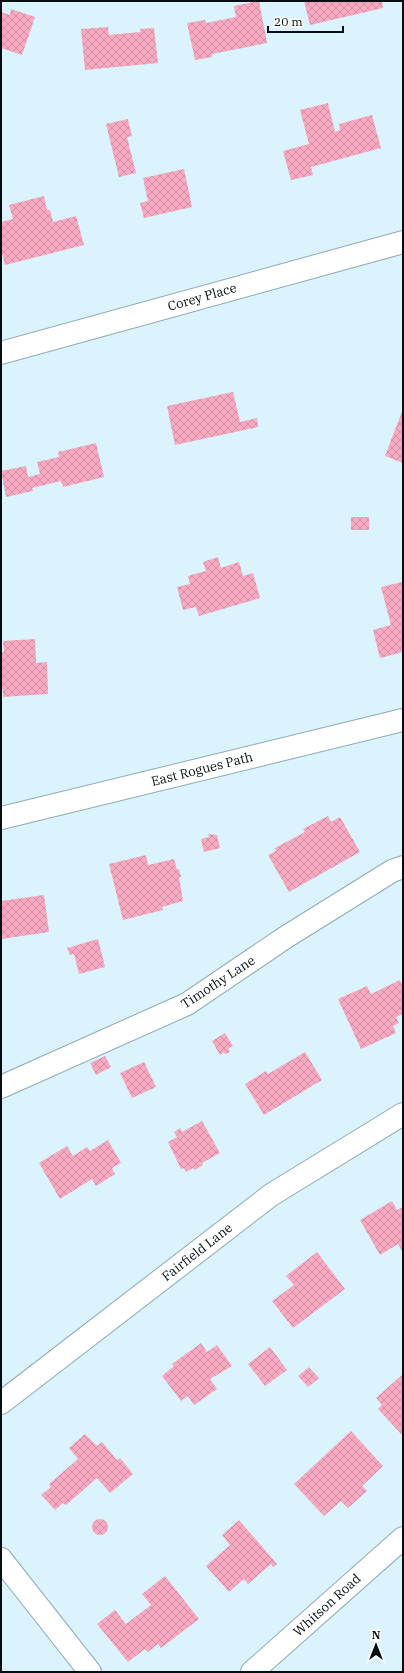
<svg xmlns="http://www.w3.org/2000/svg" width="404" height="1673" font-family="'IBM Plex Serif',serif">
  <defs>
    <pattern id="building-cross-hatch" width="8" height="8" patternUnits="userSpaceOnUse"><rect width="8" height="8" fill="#f7a9c1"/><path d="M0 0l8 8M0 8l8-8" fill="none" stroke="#d290a5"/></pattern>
  </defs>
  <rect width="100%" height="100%" fill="#dbf3fc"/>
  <path fill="url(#building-cross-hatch)" d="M 259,1 L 267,43 L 212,54 L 212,57 L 195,60 L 187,23 L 205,20 L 206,23 L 236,17 L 234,6 Z
    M 304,1 L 382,1 L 383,8 L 310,25 Z
    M 11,9 L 35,17 L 22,55 L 1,48 L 1,12 L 10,15 Z
    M 108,27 L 109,35 L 140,32 L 140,29 L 154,28 L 158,63 L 85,70 L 81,29 Z
    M 328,103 L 335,132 L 340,130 L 339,124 L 372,115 L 381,148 L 311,167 L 313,175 L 291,180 L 283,151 L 309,144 L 300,110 Z
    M 128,119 L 132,136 L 127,137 L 136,173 L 119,177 L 106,124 Z
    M 184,169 L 192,207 L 144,218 L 140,203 L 148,201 L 143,178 Z
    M 44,196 L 47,210 L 50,210 L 53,222 L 76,216 L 84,245 L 5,265 L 1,249 L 1,222 L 13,219 L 9,205 Z
    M 233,392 L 240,422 L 257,418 L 258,427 L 175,445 L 167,406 Z
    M 403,409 L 403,463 L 385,456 Z
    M 96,443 L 104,477 L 63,487 L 61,481 L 32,488 L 33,491 L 6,497 L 1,471 L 26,466 L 28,477 L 40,474 L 37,462 L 59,457 L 58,452 Z
    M 351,517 L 369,517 L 369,530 L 351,530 Z
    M 218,557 L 221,568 L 239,562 L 243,576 L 253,573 L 260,598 L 199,616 L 196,607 L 183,610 L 177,587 L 190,584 L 188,576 L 206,571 L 203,562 Z
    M 402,582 L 403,652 L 380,658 L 373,630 L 391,625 L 381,587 Z
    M 35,639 L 36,663 L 47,662 L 48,694 L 3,697 L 3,690 L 1,690 L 1,653 L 4,652 L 3,641 Z
    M 328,816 L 331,822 L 340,817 L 360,852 L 289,892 L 268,855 L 276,851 L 275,848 L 305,832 L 303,829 Z
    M 208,834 L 217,835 L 220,848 L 204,852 L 201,839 L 209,837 Z
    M 146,855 L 148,865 L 174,859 L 177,870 L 179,869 L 181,877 L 179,877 L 183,901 L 162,907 L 163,910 L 123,920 L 109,864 Z
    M 44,895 L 49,932 L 1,939 L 1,901 Z
    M 98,939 L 105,967 L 79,974 L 74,954 L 70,955 L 67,948 Z
    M 400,980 L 403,988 L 403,1014 L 396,1017 L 399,1023 L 393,1026 L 396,1033 L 361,1049 L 338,999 L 367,986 L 371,994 Z
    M 225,1033 L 233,1046 L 228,1049 L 230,1052 L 225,1054 L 224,1052 L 220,1055 L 212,1041 Z
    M 305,1052 L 322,1080 L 264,1115 L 245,1084 L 266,1071 L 268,1074 Z
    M 105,1056 L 111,1067 L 96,1075 L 90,1063 Z
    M 144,1062 L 156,1087 L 132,1098 L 120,1073 Z
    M 202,1121 L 220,1153 L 202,1163 L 203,1165 L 195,1170 L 193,1168 L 186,1172 L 184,1168 L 181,1169 L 168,1142 L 177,1137 L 174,1132 L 180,1128 L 182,1132 Z
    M 108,1140 L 121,1163 L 112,1168 L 115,1174 L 96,1186 L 92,1179 L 60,1199 L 39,1163 L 67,1146 L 73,1156 L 87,1147 L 90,1151 Z
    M 392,1201 L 397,1210 L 403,1207 L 403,1253 L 398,1244 L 380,1255 L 360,1220 Z
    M 317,1252 L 345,1289 L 293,1328 L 272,1301 L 294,1285 L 286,1276 Z
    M 201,1343 L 207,1352 L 217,1345 L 232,1366 L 210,1379 L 217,1389 L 194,1405 L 188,1396 L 181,1401 L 162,1376 L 174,1366 L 172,1364 Z
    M 270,1347 L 287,1370 L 265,1386 L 248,1364 Z
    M 309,1367 L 319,1378 L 308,1387 L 298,1376 Z
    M 403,1374 L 403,1436 L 378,1409 L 382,1405 L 376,1398 Z
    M 351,1431 L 383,1466 L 362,1486 L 367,1491 L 348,1508 L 341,1501 L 324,1516 L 294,1484 Z
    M 85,1434 L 97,1446 L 102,1442 L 117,1460 L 120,1458 L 133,1474 L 110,1493 L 97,1478 L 66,1505 L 63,1503 L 55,1510 L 41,1495 L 51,1487 L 49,1484 L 78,1459 L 69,1448 Z
    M92 1527a8 8 0 1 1 16 0a8 8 0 1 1-16 0Z
    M 239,1520 L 277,1564 L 273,1567 L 271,1564 L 248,1584 L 244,1579 L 229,1592 L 206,1566 L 230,1545 L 222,1535 Z
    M 165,1576 L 199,1619 L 161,1648 L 158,1644 L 148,1652 L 145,1649 L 128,1662 L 97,1624 L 115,1610 L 126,1624 L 151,1605 L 142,1594 Z"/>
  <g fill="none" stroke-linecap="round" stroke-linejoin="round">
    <g stroke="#8eabb5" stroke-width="24">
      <path id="minor" d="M 1,353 L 403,242
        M 1,1087 L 187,1004 L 286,937 L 392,871 L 403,867
        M 1,1403 L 271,1195 L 403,1114
        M 1,1559 L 90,1672
        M 252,1672 L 403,1538"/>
    </g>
    <g stroke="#8eabb5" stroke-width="24">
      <path id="tertiary" d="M 1,818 L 403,720"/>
    </g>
    <use href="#minor" stroke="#fff" stroke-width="22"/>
    <use href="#tertiary" stroke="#fff" stroke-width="22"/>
  </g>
  <g text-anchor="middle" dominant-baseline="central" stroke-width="4" stroke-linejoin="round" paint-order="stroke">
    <g font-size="13" fill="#040e12" stroke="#fff">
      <text transform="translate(202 297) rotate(-16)">Corey Place</text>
      <text transform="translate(202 769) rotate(-14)">East Rogues Path</text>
      <text transform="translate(218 982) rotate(-33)">Timothy Lane</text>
      <text transform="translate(197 1252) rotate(-38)">Fairfield Lane</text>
      <text transform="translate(327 1605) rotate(-42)">Whitson Road</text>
    </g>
  </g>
  <rect width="404" height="1673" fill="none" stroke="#040e12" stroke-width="4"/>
  <g transform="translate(376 1645)" stroke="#ffffff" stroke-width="3" paint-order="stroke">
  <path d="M0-3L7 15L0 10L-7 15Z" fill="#040e12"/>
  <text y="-6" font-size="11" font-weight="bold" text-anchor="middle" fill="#040e12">N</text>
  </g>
  <path d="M268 26v6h75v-6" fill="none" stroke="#040e12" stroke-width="2"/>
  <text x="274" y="26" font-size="12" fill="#040e12" stroke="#ffffff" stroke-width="3" paint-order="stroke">20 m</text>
</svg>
